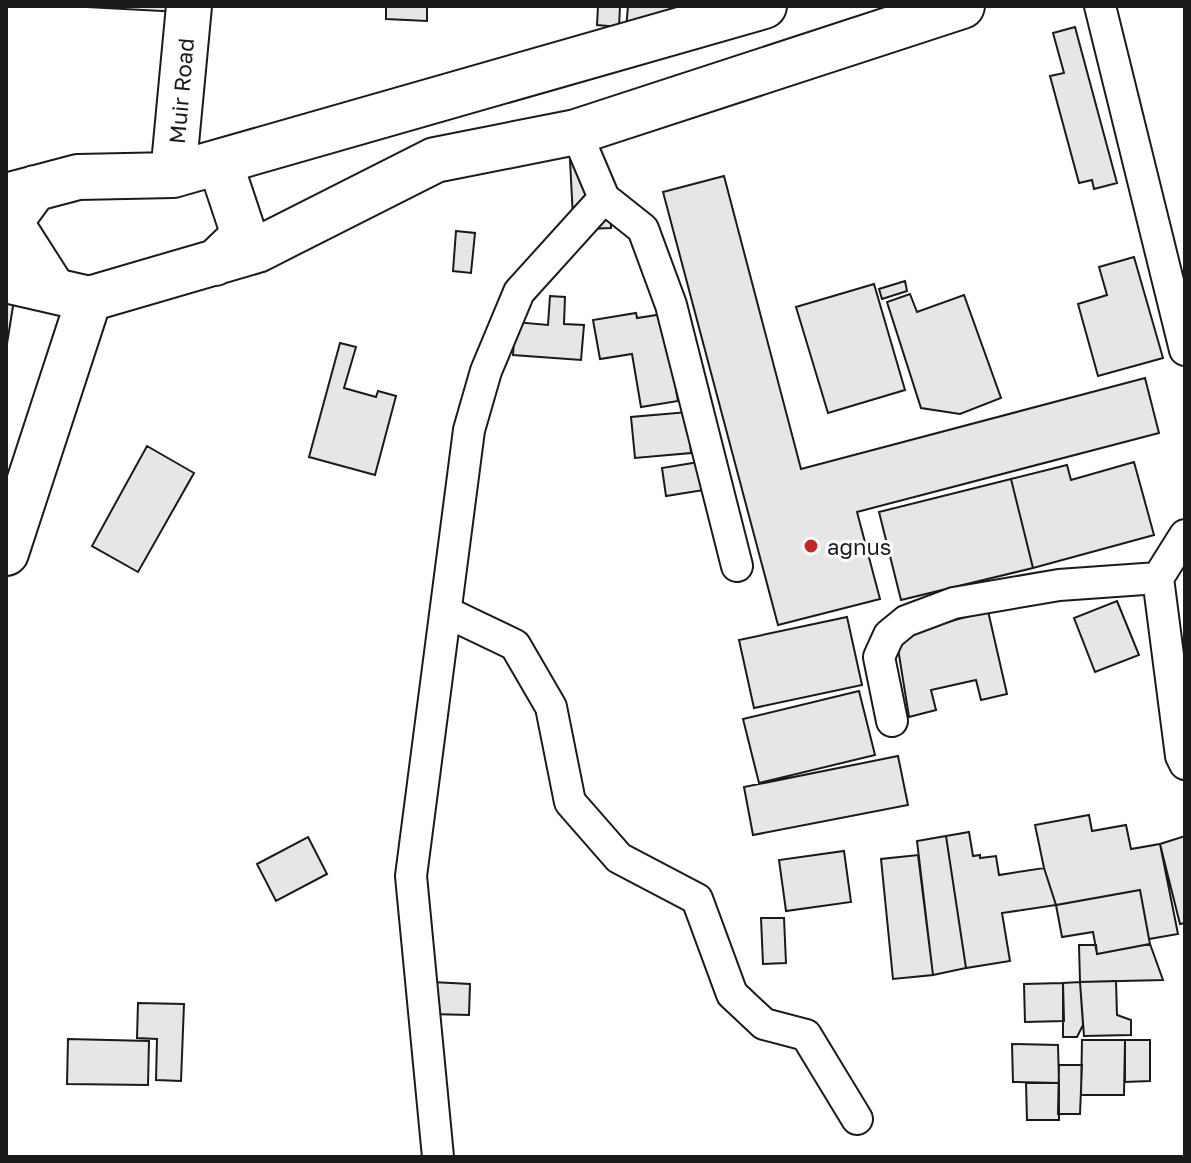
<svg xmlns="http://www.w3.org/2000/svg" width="1191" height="1163" font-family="'Golos Text',sans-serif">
  <rect width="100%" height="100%" fill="#fff"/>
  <path fill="#e6e6e6" stroke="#1a1a1a" stroke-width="2" d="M 68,6 L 180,6 L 180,12 Z
    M 386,6 L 427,6 L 427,21 L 386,19 Z
    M 598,6 L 620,6 L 619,27 L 597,25 Z
    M 628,6 L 706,6 L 626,29 Z
    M 1075,27 L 1117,183 L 1094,189 L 1092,180 L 1079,183 L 1050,76 L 1064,73 L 1053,33 Z
    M 589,159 L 609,185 L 611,228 L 586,229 L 573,218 L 570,160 Z
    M 724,176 L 801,469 L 1145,378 L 1159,433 L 857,512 L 880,599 L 778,625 L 663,192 Z
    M 456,231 L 475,233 L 471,273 L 453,271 Z
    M 1134,257 L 1163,358 L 1098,376 L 1078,304 L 1107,295 L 1099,267 Z
    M 905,281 L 907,291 L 882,299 L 879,289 Z
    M 874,284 L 905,390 L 828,413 L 796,307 Z
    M 6,293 L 15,294 L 6,350 Z
    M 910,294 L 917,312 L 964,295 L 1001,398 L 960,414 L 921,408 L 887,302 Z
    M 550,296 L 565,297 L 564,324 L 584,325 L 581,360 L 513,355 L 515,322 L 548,325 Z
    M 636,313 L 637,318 L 663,314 L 678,401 L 641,407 L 632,354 L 600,359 L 593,320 Z
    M 340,343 L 356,347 L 344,388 L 376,397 L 378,391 L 396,396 L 375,475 L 309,457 Z
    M 688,412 L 691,453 L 635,458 L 631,417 Z
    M 147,446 L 194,473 L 138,572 L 92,546 Z
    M 705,461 L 710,489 L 666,496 L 662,468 Z
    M 1134,462 L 1154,535 L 1033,568 L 1011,479 L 1067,465 L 1071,480 Z
    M 1011,479 L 1033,568 L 901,600 L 879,512 Z
    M 1117,601 L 1139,655 L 1095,672 L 1074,618 Z
    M 988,611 L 1007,694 L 981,700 L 976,680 L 931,690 L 936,710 L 909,717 L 896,636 Z
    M 847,617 L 862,685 L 754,708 L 739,640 Z
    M 859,691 L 875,755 L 759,783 L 743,719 Z
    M 898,756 L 908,805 L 753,835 L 744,787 Z
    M 1089,815 L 1092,831 L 1126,825 L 1131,849 L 1160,844 L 1178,934 L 1149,939 L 1140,890 L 1056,905 L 1044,868 L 1035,825 Z
    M 969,832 L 973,856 L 980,855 L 980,858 L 996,856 L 999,875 L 1044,868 L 1056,905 L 1002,913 L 1010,961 L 966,968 L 946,836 Z
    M 946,836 L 966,968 L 933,975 L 917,841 Z
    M 1185,836 L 1185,923 L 1180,924 L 1160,844 Z
    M 308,837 L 327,874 L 276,901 L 257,864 Z
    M 844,851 L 851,902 L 786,911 L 779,860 Z
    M 918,855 L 933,975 L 893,979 L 881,859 Z
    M 1140,890 L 1150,944 L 1097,954 L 1093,932 L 1062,937 L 1056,905 Z
    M 761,918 L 784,918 L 786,963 L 763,964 Z
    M 1150,944 L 1163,980 L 1080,982 L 1079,945 L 1096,945 L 1097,954 Z
    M 1116,981 L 1117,1015 L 1131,1020 L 1131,1035 L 1084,1036 L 1080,982 Z
    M 432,982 L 470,984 L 469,1015 L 431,1014 Z
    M 1080,982 L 1083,1025 L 1077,1037 L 1063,1037 L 1063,983 Z
    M 1063,983 L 1064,1021 L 1025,1022 L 1024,984 Z
    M 138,1003 L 184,1004 L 181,1081 L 156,1080 L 157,1039 L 137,1038 Z
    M 68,1039 L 149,1041 L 148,1085 L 67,1084 Z
    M 1082,1040 L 1125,1040 L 1124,1095 L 1081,1095 Z
    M 1125,1040 L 1150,1040 L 1150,1081 L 1125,1082 Z
    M 1012,1044 L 1058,1045 L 1059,1083 L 1013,1082 Z
    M 1059,1065 L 1082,1065 L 1080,1114 L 1058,1114 Z
    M 1026,1083 L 1059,1083 L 1059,1120 L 1027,1120 Z"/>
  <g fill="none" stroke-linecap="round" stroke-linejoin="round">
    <g stroke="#1a1a1a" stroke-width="34">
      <path id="street" d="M 1100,6 L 1185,350
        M 576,132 L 604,198 L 643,229 L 671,305 L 737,566
        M 1185,535 L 1158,578 L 1181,756 L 1185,764
        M 446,612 L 515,645 L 551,707 L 570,802 L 619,858 L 697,899 L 732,994 L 764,1024 L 806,1035 L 857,1119
        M 892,721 L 879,657 L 889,635 L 906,621 L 954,603 L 1059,585 L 1158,578
        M 438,1157 L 411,876 L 469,430 L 486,371 L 519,292 L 604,198"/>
    </g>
    <g stroke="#1a1a1a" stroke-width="48">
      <path id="secondary" d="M 173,175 L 189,6
        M 35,188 L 10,222 L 54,291
        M 6,196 L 78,177 L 173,175 L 764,6
        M 215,263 L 244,235 L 220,163
        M 6,280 L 89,299 L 257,250 L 435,160 L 576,132 L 962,6
        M 6,553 L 89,299"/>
    </g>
    <use href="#street" stroke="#fff" stroke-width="30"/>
    <use href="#secondary" stroke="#fff" stroke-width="44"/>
  </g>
  <circle fill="#c62828" stroke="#fff" stroke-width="3" cx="811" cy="546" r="8"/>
  <g text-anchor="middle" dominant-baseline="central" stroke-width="6" stroke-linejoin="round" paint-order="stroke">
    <g font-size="22" fill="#1a1a1a" stroke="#fff">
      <text transform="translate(181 91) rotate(-85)">Muir Road</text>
    </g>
    <g font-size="22" fill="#1a1a1a" stroke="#fff" text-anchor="start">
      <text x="827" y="546">agnus</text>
    </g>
  </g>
  <rect width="1191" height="1163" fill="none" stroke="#1a1a1a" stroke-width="16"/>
</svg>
